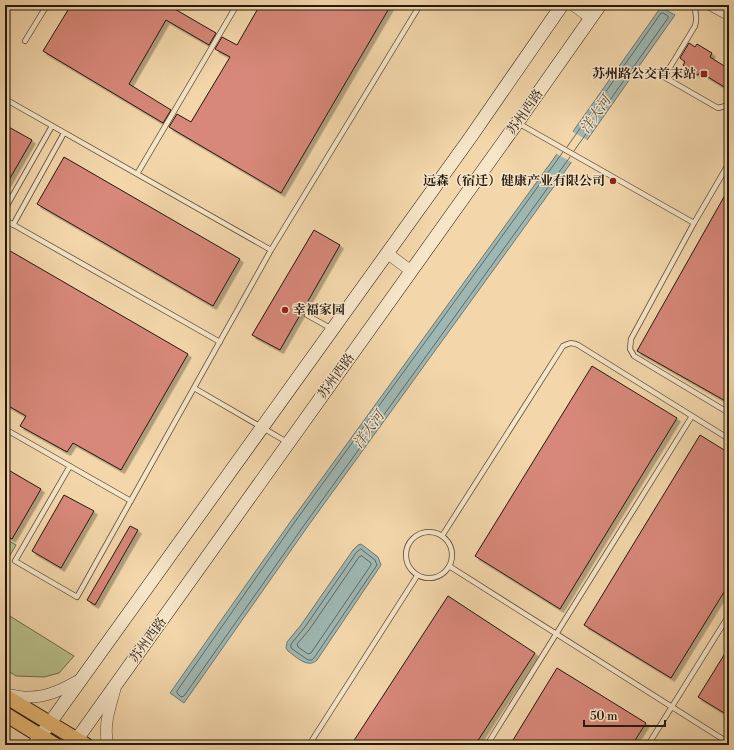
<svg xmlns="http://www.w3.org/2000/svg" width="734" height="750" font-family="'Libre Bodoni','Noto Serif SC',serif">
  <defs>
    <filter id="shadow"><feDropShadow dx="3.5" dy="3.5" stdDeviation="0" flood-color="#0004"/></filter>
  </defs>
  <rect width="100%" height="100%" fill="#f3d7ab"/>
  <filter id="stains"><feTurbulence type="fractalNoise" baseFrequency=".005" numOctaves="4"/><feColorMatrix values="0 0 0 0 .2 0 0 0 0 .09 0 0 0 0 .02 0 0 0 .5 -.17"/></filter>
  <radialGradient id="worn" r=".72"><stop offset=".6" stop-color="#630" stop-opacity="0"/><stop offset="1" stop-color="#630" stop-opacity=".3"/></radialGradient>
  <path fill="#b8bf8b" stroke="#6e6c4c" d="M 5,539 L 16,545 L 5,564 Z
    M 5,613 L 74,656 L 59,673 L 44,677 L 16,676 L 5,669 Z"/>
  <path fill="#9eb7b2" stroke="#6d7770" d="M 661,7 L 675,15 L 568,167 L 308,526 L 184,703 L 170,693 L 291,521 L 552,161 Z
    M 361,544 L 378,557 L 381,565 L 317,660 C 308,669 296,657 288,651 L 286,648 L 287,642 L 301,625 L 353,550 L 358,545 Z"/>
  <path fill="#f3d7ab" d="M 572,130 L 573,132 L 589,141 L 573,163 L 555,153 Z"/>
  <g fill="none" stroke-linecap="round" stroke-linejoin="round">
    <path stroke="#606860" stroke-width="1" d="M 567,147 L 661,13 L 663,13 L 668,16 L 668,18 L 574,151
      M 563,152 L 294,523 L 177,691 L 177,693 L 181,697 L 184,696 L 305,524 L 570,157
      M 361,549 L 375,560 L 377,565 L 314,658 L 312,660 L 308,660 L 291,648 L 291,644 L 305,627 L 356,553 Z
      M 362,556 L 371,563 L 371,565 L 311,653 L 308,654 L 298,647 L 297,644 L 309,630 L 359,557 Z"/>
  </g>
  <path fill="#d8887a" stroke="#23180e" filter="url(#shadow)" d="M 71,5 L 175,5 L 173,8 L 216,33 L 209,45 L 166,20 L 129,84 L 171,110 L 163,123 L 43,51 Z
    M 260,5 L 391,5 L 281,193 L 169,127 L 177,114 L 191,122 L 230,57 L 215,49 L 222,37 L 237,45 Z
    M 689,43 L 695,47 L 697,44 L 712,53 L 710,57 L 729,69 L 729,90 L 700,72 L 698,75 L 683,65 L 685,62 L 680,58 Z
    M 5,125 L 32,140 L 5,187 Z
    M 64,157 L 240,259 L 213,306 L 37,204 Z
    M 729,188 L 729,403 L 637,351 Z
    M 314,230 L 340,245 L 280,350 L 252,335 Z
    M 5,248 L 188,354 L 121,470 L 73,443 L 67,452 L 20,426 L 26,416 L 5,404 Z
    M 592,366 L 677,418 L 560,609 L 475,556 Z
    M 700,435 L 729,453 L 729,584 L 671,678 L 584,625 Z
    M 5,468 L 41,489 L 12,539 L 5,535 Z
    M 64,495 L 94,511 L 61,568 L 32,551 Z
    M 130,526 L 138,530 L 95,605 L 87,600 Z
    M 448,596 L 535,653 L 475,745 L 351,745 Z
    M 729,647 L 729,716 L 698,697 Z
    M 557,668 L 646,723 L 632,745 L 510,745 Z"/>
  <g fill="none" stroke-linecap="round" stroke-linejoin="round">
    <g stroke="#574835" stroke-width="6">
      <path id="service" d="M 693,5 C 696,11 697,19 695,26 L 664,77 L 718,108 L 729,105
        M 25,41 L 47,5
        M 5,99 L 271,250 L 77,597 L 15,561 L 70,466
        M 518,123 L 694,223
        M 729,163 L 694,223 L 631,339 L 630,349 L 634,356 L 729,413
        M 137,174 L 235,8 L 231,5
        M 5,209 L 52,126
        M 5,220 L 220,342
        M 13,225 L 64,133
        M 271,250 L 420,5
        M 307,315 L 332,329
        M 194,388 L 287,442
        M 5,429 L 131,501
        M406 555a23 23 0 1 1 46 0a23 23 0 1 1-46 0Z
        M 442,536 L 563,346 C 569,343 572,342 578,345 L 729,439
        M 449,566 L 729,743
        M 309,745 L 417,576
        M 487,745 L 692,416
        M 648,745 L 729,615"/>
    </g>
    <g stroke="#574835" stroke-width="10">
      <path id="minor" d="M 709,5 L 729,16"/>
    </g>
    <g stroke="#574835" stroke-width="12">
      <path id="tertiary" d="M 573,5 L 591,18
        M 387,253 L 411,271
        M 5,694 C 13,695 22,698 30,697 C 49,697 65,688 81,679
        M 108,745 C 103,726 110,708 115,689"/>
    </g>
    <g stroke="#23180e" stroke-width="14">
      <path id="secondary" d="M 34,745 L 470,138 L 562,5
        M 70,745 L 77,739 L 517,123 L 600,5"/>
    </g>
    <g stroke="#23180e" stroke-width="16">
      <path id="primary" d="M 5,696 L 86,745
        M 5,714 L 55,745"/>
    </g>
    <use href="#service" stroke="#f7e5c8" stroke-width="4.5"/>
    <use href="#minor" stroke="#f7e5c8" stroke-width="9"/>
    <use href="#tertiary" stroke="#f7e5c8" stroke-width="11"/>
    <use href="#secondary" stroke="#f7e5c8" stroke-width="13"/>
    <use href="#primary" stroke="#eabc76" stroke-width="14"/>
  </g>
  <g fill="#8f2418" stroke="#f7e5c8" stroke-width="1.5">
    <rect x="700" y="70" width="8" height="8" rx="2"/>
    <circle cx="613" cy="181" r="4"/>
    <circle cx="285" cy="310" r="4"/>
  </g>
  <g text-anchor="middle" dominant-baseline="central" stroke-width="3" stroke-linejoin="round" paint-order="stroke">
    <g font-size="13" font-weight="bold" fill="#23180e" stroke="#f7e5c8" text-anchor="end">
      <text x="696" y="74">苏州路公交首末站</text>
      <text x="605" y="181">远森（宿迁）健康产业有限公司</text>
      <text x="293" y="310" text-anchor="start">幸福家园</text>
    </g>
    <g font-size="13" fill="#23180e" stroke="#f7e5c8">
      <text transform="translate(525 112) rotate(-55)">苏州西路</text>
      <text transform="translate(336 376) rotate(-54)">苏州西路</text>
      <text transform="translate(148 640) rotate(-54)">苏州西路</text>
    </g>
    <g font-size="14" font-style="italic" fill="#4e5047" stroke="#f7e5c8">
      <text transform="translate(596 115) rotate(-55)">洋大河</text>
      <text transform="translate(369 430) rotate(-54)">洋大河</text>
    </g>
  </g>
  <rect width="734" height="750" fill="none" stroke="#f3d7ab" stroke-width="20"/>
  <rect x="6" y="6" width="722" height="738" fill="none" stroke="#23180e" stroke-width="2"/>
  <rect x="10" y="10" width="714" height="730" fill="none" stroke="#23180e"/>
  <path d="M584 720v6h81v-6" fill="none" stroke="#23180e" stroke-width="2"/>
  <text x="590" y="720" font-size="12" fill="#23180e" stroke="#f7e5c8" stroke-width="3" paint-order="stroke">50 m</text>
  <rect width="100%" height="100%" filter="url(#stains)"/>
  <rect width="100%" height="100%" fill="url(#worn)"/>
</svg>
